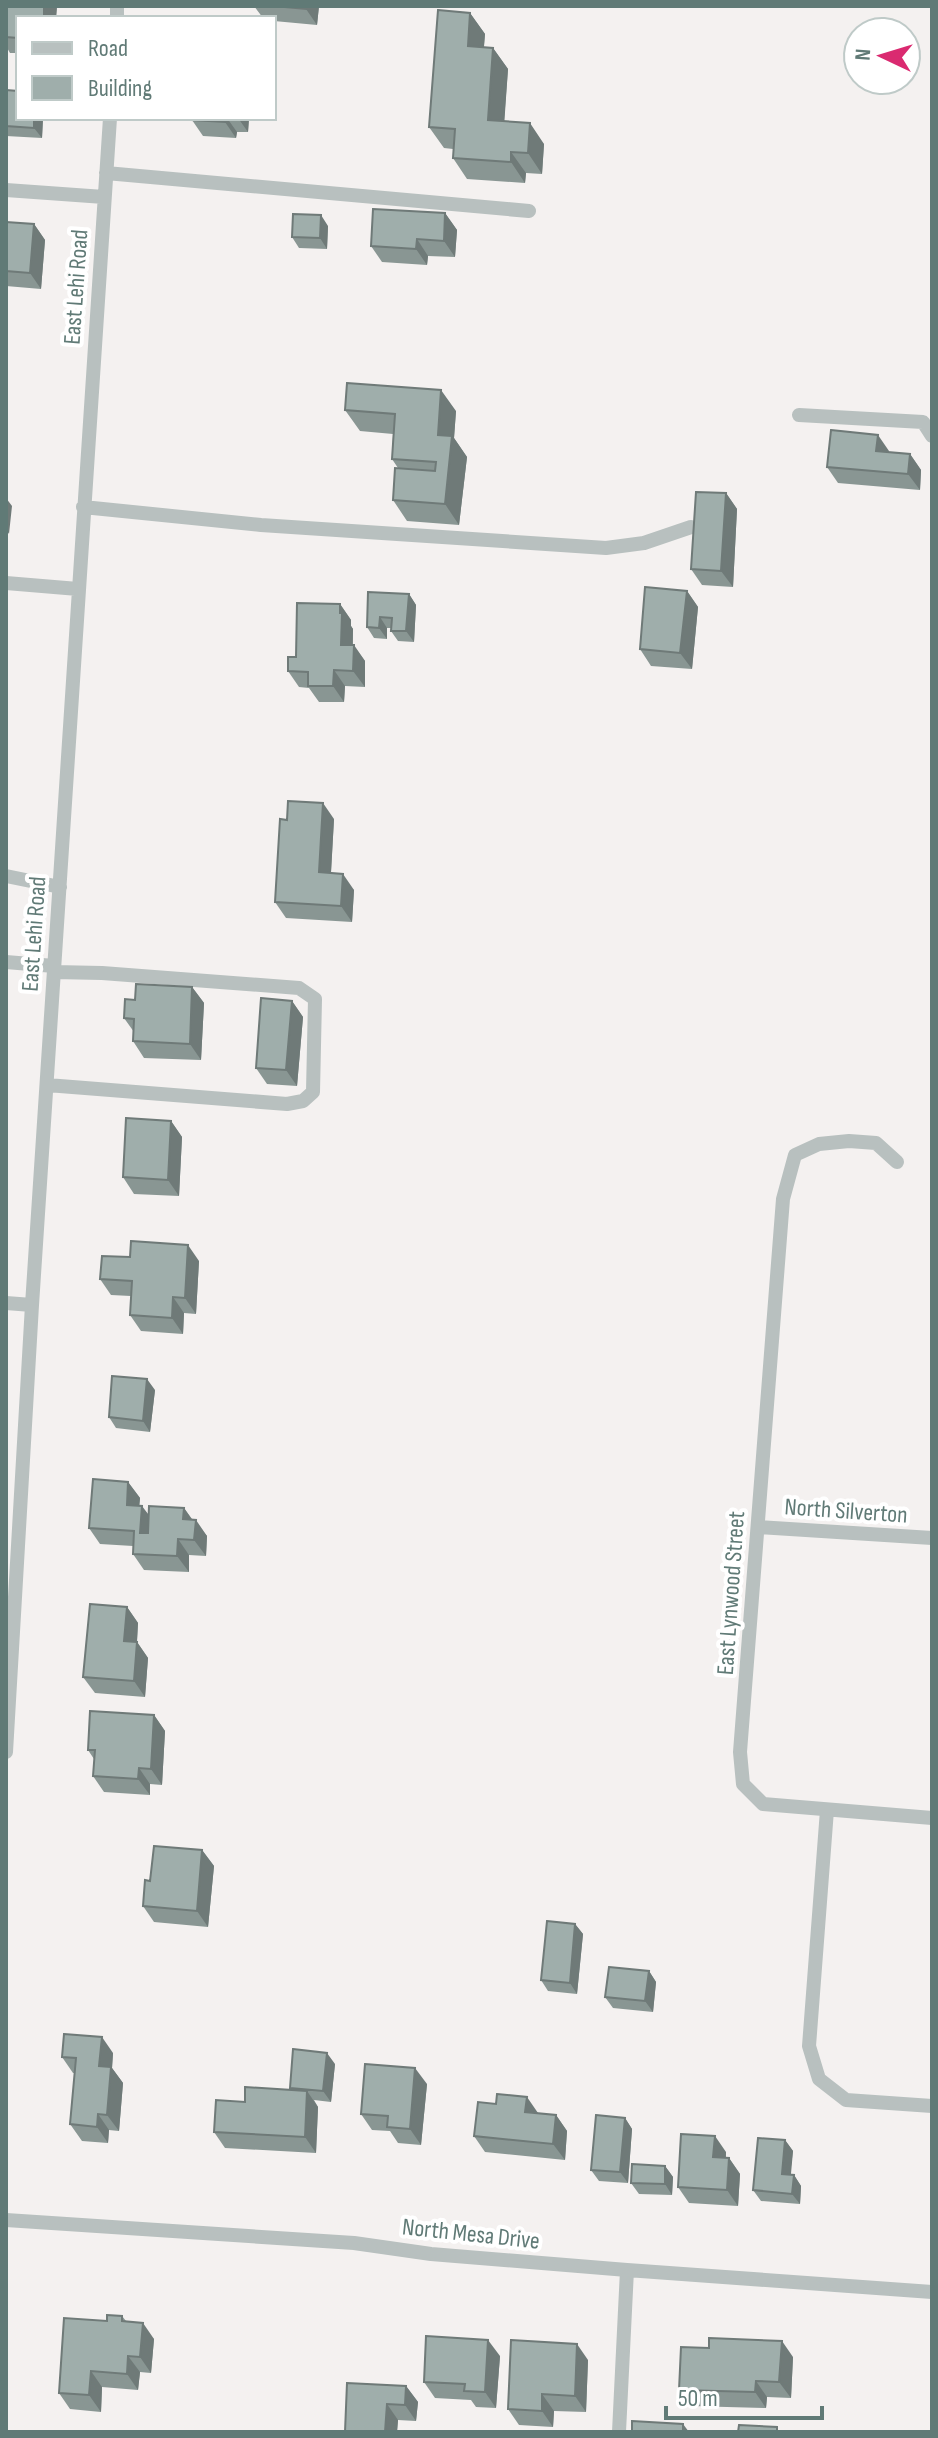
<svg xmlns="http://www.w3.org/2000/svg" width="938" height="2438" font-family="'Sofia Sans Condensed',sans-serif">
  <rect width="100%" height="100%" fill="#f4f1f0"/>
  <g fill="none" stroke-linecap="round" stroke-linejoin="round">
    <path stroke="#b8c0bf" stroke-width="14" d="M 117,18 L 117,6
      M 106,173 L 529,211
      M 6,190 L 104,197
      M 799,415 L 923,422 L 932,436
      M 83,507 L 261,525 L 606,548 L 644,543 L 691,527
      M 6,583 L 78,589
      M 6,876 L 60,887
      M 6,962 L 54,966
      M 47,1085 L 287,1104 L 303,1101 L 313,1092 L 315,999 L 299,988 L 102,973 L 54,972
      M 897,1162 L 876,1143 L 849,1141 L 819,1144 L 795,1155 L 783,1199 L 740,1752 L 743,1784 L 763,1804 L 932,1818
      M 6,1303 L 32,1305
      M 758,1527 L 932,1538
      M 6,1752 L 32,1305 L 110,118
      M 827,1810 L 809,2046 L 819,2079 L 846,2100 L 932,2106
      M 6,2220 L 354,2243 L 431,2254 L 627,2270 L 932,2292
      M 619,2432 L 627,2270"/>
  </g>
  <path fill="#899693" d="M 6,6 L 57,6 L 56,18 L 18,18 L 18,53 L 10,53 L 6,46 Z
    M 254,6 L 319,6 L 317,25 L 274,21 L 274,18 L 263,18 Z
    M 470,13 L 485,34 L 484,47 L 493,48 L 508,69 L 504,121 L 544,144 L 542,174 L 526,173 L 525,183 L 467,179 L 453,158 L 453,149 L 444,148 L 429,127 Z
    M 6,90 L 43,118 L 42,138 L 6,136 Z
    M 192,118 L 249,118 L 248,132 L 237,132 L 236,138 L 203,136 L 192,120 Z
    M 445,213 L 457,230 L 455,257 L 428,256 L 427,265 L 382,262 L 371,246 Z
    M 6,222 L 34,224 L 45,240 L 41,289 L 6,286 Z
    M 328,226 L 327,249 L 299,248 L 292,237 Z
    M 345,410 L 456,411 L 454,438 L 467,457 L 459,525 L 407,521 L 393,500 L 398,468 L 392,459 L 393,434 L 360,431 Z
    M 889,451 L 889,452 L 910,454 L 921,470 L 920,490 L 838,483 L 827,467 Z
    M 726,493 L 737,509 L 733,587 L 702,585 L 691,569 Z
    M 687,591 L 698,607 L 692,669 L 651,666 L 640,649 Z
    M 409,594 L 416,605 L 414,642 L 398,641 L 391,631 L 391,628 L 387,628 L 387,639 L 374,638 L 367,627 Z
    M 340,604 L 351,620 L 351,626 L 353,629 L 353,645 L 365,661 L 365,687 L 345,686 L 344,702 L 319,702 L 309,688 L 299,687 L 288,671 L 296,657 Z
    M 334,819 L 331,873 L 354,890 L 352,922 L 286,918 L 275,902 Z
    M 192,987 L 204,1003 L 201,1060 L 144,1058 L 133,1041 L 134,1032 L 124,1018 L 135,1000 Z
    M 292,1001 L 303,1017 L 297,1086 L 267,1084 L 256,1068 Z
    M 171,1121 L 182,1137 L 179,1196 L 134,1194 L 123,1177 Z
    M 199,1261 L 196,1314 L 184,1313 L 183,1334 L 141,1331 L 130,1315 L 131,1296 L 111,1295 L 100,1279 Z
    M 155,1390 L 150,1432 L 116,1428 L 109,1417 Z
    M 128,1482 L 140,1498 L 139,1506 L 149,1515 L 184,1508 L 192,1519 L 207,1536 L 206,1556 L 189,1555 L 189,1572 L 144,1570 L 133,1554 L 133,1546 L 100,1544 L 89,1528 Z
    M 127,1607 L 138,1623 L 137,1642 L 148,1658 L 145,1697 L 95,1693 L 83,1677 Z
    M 154,1715 L 165,1731 L 162,1785 L 150,1784 L 150,1795 L 104,1792 L 93,1776 L 94,1759 L 88,1750 Z
    M 202,1850 L 214,1866 L 208,1927 L 154,1922 L 143,1906 L 150,1881 Z
    M 575,1924 L 583,1934 L 577,1994 L 548,1991 L 541,1980 Z
    M 649,1971 L 656,1982 L 653,2012 L 613,2008 L 605,1997 Z
    M 113,2053 L 112,2068 L 123,2083 L 119,2131 L 109,2130 L 108,2143 L 82,2141 L 70,2124 L 75,2073 L 73,2073 L 62,2057 Z
    M 335,2064 L 331,2102 L 314,2100 L 318,2107 L 316,2153 L 225,2148 L 214,2132 L 245,2102 L 291,2090 L 290,2088 Z
    M 427,2084 L 421,2145 L 398,2143 L 390,2131 L 372,2130 L 361,2114 Z
    M 538,2113 L 556,2115 L 567,2131 L 565,2160 L 485,2152 L 474,2136 Z
    M 625,2118 L 632,2129 L 628,2183 L 599,2181 L 591,2170 Z
    M 785,2140 L 793,2151 L 790,2174 L 794,2175 L 801,2186 L 800,2204 L 761,2201 L 753,2190 Z
    M 726,2152 L 726,2158 L 729,2158 L 740,2174 L 738,2206 L 689,2203 L 678,2187 Z
    M 665,2166 L 673,2177 L 672,2195 L 639,2194 L 631,2183 Z
    M 122,2316 L 126,2321 L 154,2339 L 151,2373 L 140,2372 L 138,2390 L 102,2387 L 101,2412 L 70,2409 L 59,2393 L 107,2321 Z
    M 500,2356 L 496,2408 L 476,2407 L 471,2400 L 435,2398 L 424,2382 Z
    M 793,2357 L 791,2398 L 767,2397 L 766,2408 L 690,2406 L 679,2390 Z
    M 588,2360 L 586,2412 L 554,2411 L 553,2427 L 519,2425 L 508,2409 Z
    M 406,2386 L 418,2402 L 416,2421 L 398,2420 L 397,2432 L 345,2432 Z"/>
  <path fill="#6f7a78" d="M 44,6 L 57,6 L 56,18 L 44,18 Z
    M 306,6 L 319,6 L 317,25 L 306,9 Z
    M 470,13 L 485,34 L 482,67 L 468,46 Z
    M 493,48 L 508,69 L 503,141 L 488,120 Z
    M 34,118 L 43,118 L 42,138 L 34,128 Z
    M 225,118 L 227,118 L 237,132 L 236,138 L 225,122 Z
    M 238,118 L 249,118 L 248,132 Z
    M 530,123 L 544,144 L 542,174 L 528,153 Z
    M 511,152 L 526,173 L 525,183 L 511,162 Z
    M 445,213 L 457,230 L 455,257 L 444,241 Z
    M 321,215 L 328,226 L 327,249 L 320,238 Z
    M 34,224 L 45,240 L 41,289 L 30,273 Z
    M 417,239 L 428,256 L 427,265 L 416,249 Z
    M 441,390 L 456,411 L 454,438 L 467,457 L 459,525 L 445,504 L 438,435 Z
    M 878,435 L 889,451 L 887,467 L 876,451 Z
    M 910,454 L 921,470 L 920,490 L 908,474 Z
    M 726,493 L 737,509 L 733,587 L 721,571 Z
    M 6,498 L 12,506 L 9,534 L 6,529 Z
    M 687,591 L 698,607 L 692,669 L 680,653 Z
    M 409,594 L 416,605 L 414,642 L 406,631 Z
    M 340,604 L 351,620 L 351,626 L 353,629 L 352,661 L 341,645 Z
    M 380,617 L 387,628 L 387,639 L 379,628 Z
    M 354,645 L 365,661 L 365,687 L 353,671 Z
    M 334,670 L 345,686 L 344,702 L 333,686 Z
    M 323,803 L 334,819 L 330,889 L 319,872 Z
    M 343,874 L 354,890 L 352,922 L 341,906 Z
    M 192,987 L 204,1003 L 201,1060 L 190,1044 Z
    M 292,1001 L 303,1017 L 297,1086 L 286,1070 Z
    M 171,1121 L 182,1137 L 179,1196 L 168,1180 Z
    M 188,1245 L 199,1261 L 196,1314 L 185,1298 Z
    M 173,1297 L 184,1313 L 183,1334 L 172,1318 Z
    M 147,1379 L 155,1390 L 150,1432 L 143,1421 Z
    M 128,1482 L 140,1498 L 138,1521 L 127,1505 Z
    M 142,1506 L 154,1522 L 152,1549 L 140,1533 Z
    M 184,1508 L 195,1524 L 183,1519 Z
    M 196,1520 L 207,1536 L 206,1556 L 194,1540 Z
    M 178,1539 L 189,1555 L 189,1572 L 177,1556 Z
    M 127,1607 L 138,1623 L 136,1657 L 124,1641 Z
    M 137,1642 L 148,1658 L 145,1697 L 134,1681 Z
    M 154,1715 L 165,1731 L 162,1785 L 151,1769 Z
    M 139,1768 L 150,1784 L 150,1795 L 138,1779 Z
    M 202,1850 L 214,1866 L 208,1927 L 197,1911 Z
    M 575,1924 L 583,1934 L 577,1994 L 570,1983 Z
    M 649,1971 L 656,1982 L 653,2012 L 645,2001 Z
    M 102,2037 L 113,2053 L 112,2068 L 123,2083 L 119,2131 L 107,2115 L 99,2066 Z
    M 327,2053 L 335,2064 L 331,2102 L 323,2091 Z
    M 415,2068 L 427,2084 L 421,2145 L 410,2129 Z
    M 307,2091 L 318,2107 L 316,2153 L 305,2137 Z
    M 527,2097 L 538,2113 L 525,2112 Z
    M 98,2114 L 109,2130 L 108,2143 L 97,2127 Z
    M 556,2115 L 567,2131 L 565,2160 L 553,2144 Z
    M 625,2118 L 632,2129 L 628,2183 L 620,2172 Z
    M 715,2136 L 726,2152 L 725,2173 L 713,2157 Z
    M 785,2140 L 793,2151 L 790,2185 L 782,2174 Z
    M 729,2158 L 740,2174 L 738,2206 L 727,2190 Z
    M 665,2166 L 673,2177 L 672,2195 L 665,2184 Z
    M 794,2175 L 801,2186 L 800,2204 L 792,2194 Z
    M 143,2323 L 154,2339 L 151,2373 L 140,2357 Z
    M 488,2340 L 500,2356 L 496,2408 L 485,2392 Z
    M 782,2341 L 793,2357 L 791,2398 L 779,2382 Z
    M 577,2344 L 588,2360 L 586,2412 L 575,2396 Z
    M 128,2356 L 140,2372 L 138,2390 L 127,2374 Z
    M 91,2371 L 102,2387 L 101,2412 L 89,2395 Z
    M 756,2381 L 767,2397 L 766,2408 L 755,2392 Z
    M 406,2386 L 418,2402 L 416,2421 L 405,2405 Z
    M 542,2394 L 554,2411 L 553,2427 L 542,2411 Z
    M 387,2404 L 398,2420 L 397,2432 L 385,2432 Z
    M 683,2424 L 689,2432 L 683,2432 Z"/>
  <path fill="#9faeab" stroke="#6f7a78" stroke-width="2" d="M 6,6 L 44,6 L 44,18 L 18,18 L 18,38 L 6,37 Z
    M 273,6 L 306,6 L 306,9 Z
    M 438,10 L 470,13 L 468,46 L 493,48 L 488,120 L 530,123 L 528,153 L 511,152 L 511,162 L 453,158 L 455,129 L 429,127 Z
    M 6,90 L 18,91 L 18,118 L 34,118 L 34,128 L 6,126 Z
    M 192,118 L 225,118 L 225,122 L 192,120 Z
    M 373,209 L 445,213 L 444,241 L 417,239 L 416,249 L 371,246 Z
    M 293,214 L 321,215 L 320,238 L 292,237 Z
    M 6,222 L 34,224 L 30,273 L 6,271 Z
    M 347,383 L 441,390 L 438,435 L 452,436 L 445,504 L 393,500 L 395,468 L 435,471 L 436,462 L 392,459 L 395,414 L 345,410 Z
    M 831,430 L 878,435 L 876,451 L 910,454 L 908,474 L 827,467 Z
    M 696,492 L 726,493 L 721,571 L 691,569 Z
    M 645,587 L 687,591 L 680,653 L 640,649 Z
    M 368,592 L 409,594 L 406,631 L 391,631 L 392,618 L 380,617 L 379,628 L 367,627 Z
    M 297,603 L 340,604 L 340,613 L 342,613 L 341,645 L 354,645 L 353,671 L 334,670 L 333,686 L 308,686 L 308,672 L 288,671 L 288,657 L 296,657 Z
    M 288,801 L 323,803 L 319,872 L 343,874 L 341,906 L 275,902 L 280,819 L 287,820 Z
    M 136,984 L 192,987 L 190,1044 L 133,1041 L 134,1019 L 124,1018 L 125,999 L 135,1000 Z
    M 261,998 L 292,1001 L 286,1070 L 256,1068 Z
    M 126,1118 L 171,1121 L 168,1180 L 123,1177 Z
    M 131,1241 L 188,1245 L 185,1298 L 173,1297 L 172,1318 L 130,1315 L 132,1281 L 100,1279 L 102,1256 L 130,1257 Z
    M 112,1376 L 147,1379 L 143,1421 L 109,1417 Z
    M 93,1479 L 128,1482 L 127,1505 L 142,1506 L 140,1533 L 148,1533 L 149,1506 L 184,1508 L 183,1519 L 196,1520 L 194,1540 L 178,1539 L 177,1556 L 133,1554 L 134,1531 L 89,1528 Z
    M 90,1604 L 127,1607 L 124,1641 L 137,1642 L 134,1681 L 83,1677 Z
    M 90,1711 L 154,1715 L 151,1769 L 139,1768 L 138,1779 L 93,1776 L 95,1750 L 88,1750 Z
    M 154,1846 L 202,1850 L 197,1911 L 143,1906 L 145,1880 L 150,1881 Z
    M 547,1921 L 575,1924 L 570,1983 L 541,1980 Z
    M 609,1967 L 649,1971 L 645,2001 L 605,1997 Z
    M 64,2034 L 102,2037 L 99,2066 L 111,2067 L 107,2115 L 98,2114 L 97,2127 L 70,2124 L 76,2058 L 62,2057 Z
    M 293,2049 L 327,2053 L 323,2091 L 290,2088 Z
    M 365,2064 L 415,2068 L 410,2129 L 387,2127 L 388,2116 L 361,2114 Z
    M 245,2087 L 307,2091 L 305,2137 L 214,2132 L 216,2100 L 245,2102 Z
    M 497,2094 L 527,2097 L 525,2112 L 556,2115 L 553,2144 L 474,2136 L 478,2102 L 496,2104 Z
    M 596,2115 L 625,2118 L 620,2172 L 591,2170 Z
    M 681,2134 L 715,2136 L 713,2157 L 729,2158 L 727,2190 L 678,2187 Z
    M 758,2138 L 785,2140 L 782,2174 L 794,2175 L 792,2194 L 753,2190 Z
    M 632,2164 L 665,2166 L 665,2184 L 631,2183 Z
    M 107,2315 L 122,2316 L 122,2321 L 143,2323 L 140,2357 L 128,2356 L 127,2374 L 91,2371 L 89,2395 L 59,2393 L 64,2318 L 107,2321 Z
    M 426,2336 L 488,2340 L 485,2392 L 464,2391 L 465,2384 L 424,2382 Z
    M 709,2338 L 782,2341 L 779,2382 L 756,2381 L 755,2392 L 679,2390 L 681,2347 L 709,2348 Z
    M 511,2340 L 577,2344 L 575,2396 L 542,2394 L 542,2411 L 508,2409 Z
    M 347,2383 L 406,2386 L 405,2405 L 387,2404 L 385,2432 L 345,2432 Z
    M 632,2421 L 683,2424 L 683,2432 L 632,2432 Z
    M 739,2425 L 777,2427 L 777,2432 L 738,2432 Z"/>
  <g text-anchor="middle" dominant-baseline="central" stroke-width="8" stroke-linejoin="round" paint-order="stroke">
    <g font-size="24" fill="#607a76" stroke="#fff">
      <text transform="translate(76 287) rotate(-86)">East Lehi Road</text>
      <text transform="translate(34 934) rotate(-86)">East Lehi Road</text>
      <text transform="translate(846 1511) rotate(4)">North Silverton</text>
      <text transform="translate(731 1593) rotate(-86)">East Lynwood Street</text>
      <text transform="translate(471 2234) rotate(6)">North Mesa Drive</text>
    </g>
  </g>
  <rect width="938" height="2438" fill="none" stroke="#607a76" stroke-width="16"/>
  <rect x="16" y="16" width="260" height="104" fill="#ffffff" stroke="#bfcac8" stroke-width="2"/>
  <rect x="32" y="42" width="40" height="12" fill="#b8c0bf" stroke="#bfcac8" stroke-width="2"/>
  <text x="88" y="56" font-size="24" fill="#607a76">Road</text>
  <rect x="32" y="76" width="40" height="24" fill="#9faeab" stroke="#bfcac8" stroke-width="2"/>
  <text x="88" y="96" font-size="24" fill="#607a76">Building</text>
  <g transform="translate(882 56) rotate(274)"><circle r="38" fill="#ffffff" stroke="#bfcac8" stroke-width="2"/>
  <path d="M0-6L14 30L0 20L-14 30Z" fill="#da2a70"/>
  <text y="-12" font-size="22" font-weight="bold" text-anchor="middle" fill="#607a76">N</text>
  </g>
  <path d="M666 2406v12h156v-12" fill="none" stroke="#607a76" stroke-width="4"/>
  <text x="678" y="2406" font-size="24" fill="#607a76" stroke="#ffffff" stroke-width="6" paint-order="stroke">50 m</text>
</svg>
